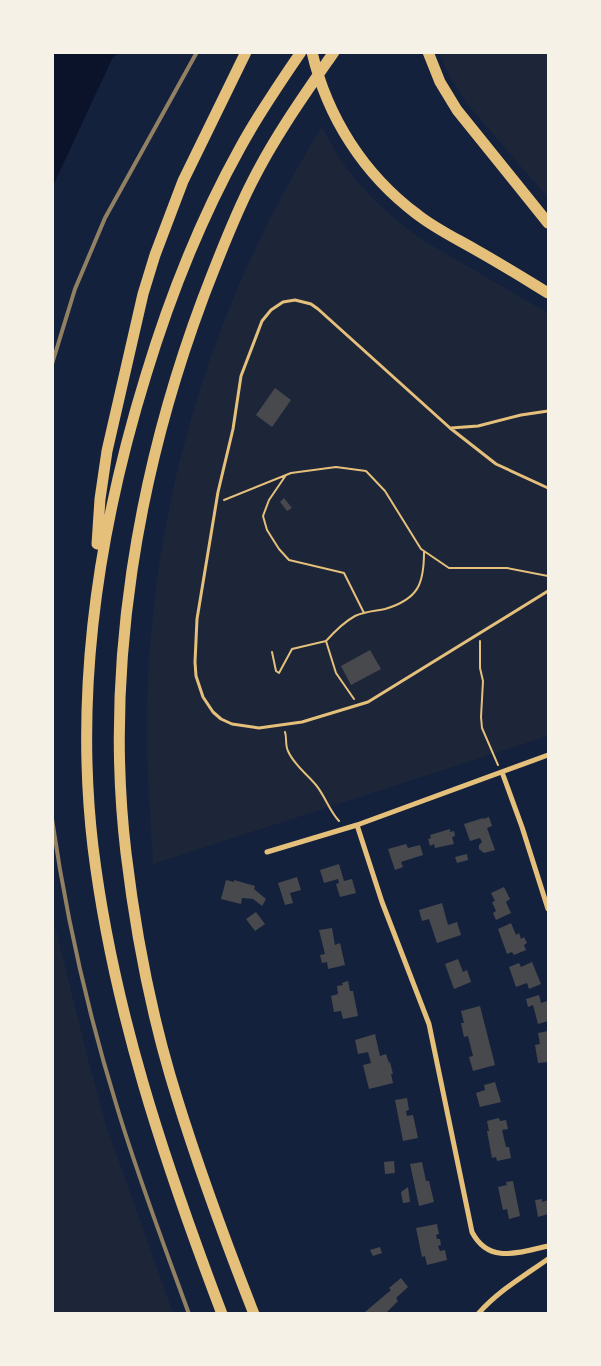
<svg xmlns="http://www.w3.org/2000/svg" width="601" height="1366" font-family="'Open Sans',sans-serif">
  <rect width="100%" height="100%" fill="#14213d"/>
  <path fill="#1d2539" d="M 439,53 L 548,53 L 548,198 L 468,105 L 450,77 Z
    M 322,127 C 330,142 338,157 348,170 C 369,197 396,222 424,241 L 548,313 L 548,736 L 153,864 C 151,817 146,769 147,721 C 148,512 211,303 322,127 Z
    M 52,914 L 88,1059 L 106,1125 L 173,1313 L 53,1313 Z"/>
  <path fill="#0b132b" d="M 53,52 L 117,53 L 112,59 L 53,186 Z"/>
  <path fill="#48494c" d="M 275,388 L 291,400 L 272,427 L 256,415 Z
    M 284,498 L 292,508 L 287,511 L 280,502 Z
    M 370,650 L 381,669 L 351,685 L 341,666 Z
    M 489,817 L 492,826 L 487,828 L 495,850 L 484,853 L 479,849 L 479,845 L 482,842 L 480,838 L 470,841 L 464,824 L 483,818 L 483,819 Z
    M 450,829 L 450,832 L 454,831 L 455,836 L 452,837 L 454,844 L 435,848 L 434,844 L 430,846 L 428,839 L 431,838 L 430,835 Z
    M 406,844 L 408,848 L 420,845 L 423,855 L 401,862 L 403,867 L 395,870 L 388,849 Z
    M 467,854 L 468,860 L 457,863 L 455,857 Z
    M 339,864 L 344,881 L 352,879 L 356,893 L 340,897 L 336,884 L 339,883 L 338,879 L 324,883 L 320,870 Z
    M 297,877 L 301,890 L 290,893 L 293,903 L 285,905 L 278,883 Z
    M 226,880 L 234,882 L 234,880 L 255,886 L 254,889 L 266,899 L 262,906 L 253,899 L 242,898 L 241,904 L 221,899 Z
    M 504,887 L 510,899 L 506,902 L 511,913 L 496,920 L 493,913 L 496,911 L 492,902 L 495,901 L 491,893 Z
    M 442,903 L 448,925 L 457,922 L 461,935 L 437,943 L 429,919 L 422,921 L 419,910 Z
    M 256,912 L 265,924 L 255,931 L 246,919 Z
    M 511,923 L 516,935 L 519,933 L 521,939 L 524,937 L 527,943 L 524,945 L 526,950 L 514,955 L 512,952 L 507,954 L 498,929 Z
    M 332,928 L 335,945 L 340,943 L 345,965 L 328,969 L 327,962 L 322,963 L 320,955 L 325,954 L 319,930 Z
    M 458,959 L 463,972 L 467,970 L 471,982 L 454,989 L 445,964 Z
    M 532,962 L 541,984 L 529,989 L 527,983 L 516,987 L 509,967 L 519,963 L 521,967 Z
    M 348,981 L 350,991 L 353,991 L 358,1016 L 343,1019 L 341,1011 L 334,1012 L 331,996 L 338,994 L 337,986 L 343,985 L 342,983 Z
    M 539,995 L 541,1003 L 547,1001 L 548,1021 L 538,1024 L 533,1005 L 528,1007 L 526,999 Z
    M 480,1006 L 495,1065 L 473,1071 L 469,1057 L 473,1056 L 468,1036 L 464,1037 L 461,1023 L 464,1023 L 461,1011 Z
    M 548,1031 L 548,1062 L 538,1063 L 535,1045 L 540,1044 L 538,1033 Z
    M 375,1034 L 380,1056 L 386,1054 L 389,1063 L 390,1062 L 393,1074 L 391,1074 L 393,1083 L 369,1089 L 363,1065 L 371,1063 L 368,1052 L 358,1054 L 355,1040 Z
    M 495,1082 L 501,1102 L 480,1107 L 476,1093 L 485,1090 L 484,1085 Z
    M 407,1098 L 409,1110 L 406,1111 L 407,1116 L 413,1115 L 418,1138 L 403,1141 L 395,1100 Z
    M 499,1118 L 500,1121 L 506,1120 L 508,1129 L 502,1130 L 506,1147 L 509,1147 L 511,1158 L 497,1161 L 496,1157 L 492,1158 L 487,1131 L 489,1131 L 487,1121 Z
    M 394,1161 L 395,1173 L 385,1174 L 384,1162 Z
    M 422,1162 L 426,1181 L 429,1181 L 434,1202 L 419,1206 L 410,1164 Z
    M 513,1181 L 520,1216 L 509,1219 L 507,1209 L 503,1210 L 498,1187 L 507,1185 L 506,1182 Z
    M 408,1187 L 410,1202 L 403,1203 L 401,1192 Z
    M 542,1199 L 542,1202 L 548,1200 L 548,1214 L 538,1217 L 535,1200 Z
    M 437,1224 L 439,1234 L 436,1235 L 437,1239 L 440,1239 L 441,1245 L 438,1246 L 440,1251 L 445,1250 L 447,1260 L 427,1265 L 425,1256 L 422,1257 L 416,1228 Z
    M 380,1247 L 382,1253 L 373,1256 L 370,1250 Z
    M 401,1278 L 408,1287 L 396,1298 L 398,1301 L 385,1314 L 366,1314 L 365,1312 L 391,1290 L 389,1288 Z"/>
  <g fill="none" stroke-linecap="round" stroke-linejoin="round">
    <path stroke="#e5c07b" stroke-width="2" d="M 286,475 L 269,500 L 263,516 L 267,530 L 279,549 L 289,560 L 344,573 L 364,613
      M 224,500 L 291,473 L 336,467 L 366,471 L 385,491 L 421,549 L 449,568 L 507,568 L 548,576
      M 326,641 C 335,631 344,622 355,616 C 365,611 375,611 385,609 C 419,599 424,583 424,552
      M 480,641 L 480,668 L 483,681 L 481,717 L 482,728 L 498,765
      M 272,652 L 276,671 L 279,673 L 292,649 L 326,641 L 336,673 L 354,699
      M 285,732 C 287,738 285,745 288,751 C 294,765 306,773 316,785 C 325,796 329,810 339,821"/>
    <path stroke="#e5c07b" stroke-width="3" d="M 451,428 L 478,426 L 521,415 L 548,411
      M 548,488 L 496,464 L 450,428 L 318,309 L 311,304 L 295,300 L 283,302 L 271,310 L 262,321 L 241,376 L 233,429 L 218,492 L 197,619 L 195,662 L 196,676 L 203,697 L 213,712 L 221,719 L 232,724 L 259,728 L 302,722 L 368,702 L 548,591"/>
    <path stroke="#e5c07b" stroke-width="5" d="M 502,772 L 522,827 L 548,909
      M 357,825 L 382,902 L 429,1024 L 472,1232 C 489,1265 520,1252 548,1246
      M 267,852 L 357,825 L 548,755
      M 478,1314 C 498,1291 524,1276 548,1259"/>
    <path stroke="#e5c07b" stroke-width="11" d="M 312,52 C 327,117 364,175 418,215 C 436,229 457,239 476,250 C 501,264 525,279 548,293
      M 428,52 L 440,82 L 457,110 L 548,223
      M 97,544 L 100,499 L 107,451 L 143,294 L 155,255 L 183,181 L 246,52
      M 222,1314 C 164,1161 113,1009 93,847 C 74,687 99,527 146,375 C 170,296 200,220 240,148 C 258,115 279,84 301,52
      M 254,1314 C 223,1235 194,1156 170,1075 C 149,1003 135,928 126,853 C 104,668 138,472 203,298 C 218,259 233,219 252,182 C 275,136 305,94 334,52"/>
    <path stroke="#918062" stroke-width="4" d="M 52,364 L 75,289 L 105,218 L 197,52
      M 52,819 C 66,916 88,1013 117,1107 C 138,1177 164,1245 189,1314"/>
  </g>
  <rect width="601" height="1366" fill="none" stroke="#f6f1e7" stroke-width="108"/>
</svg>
